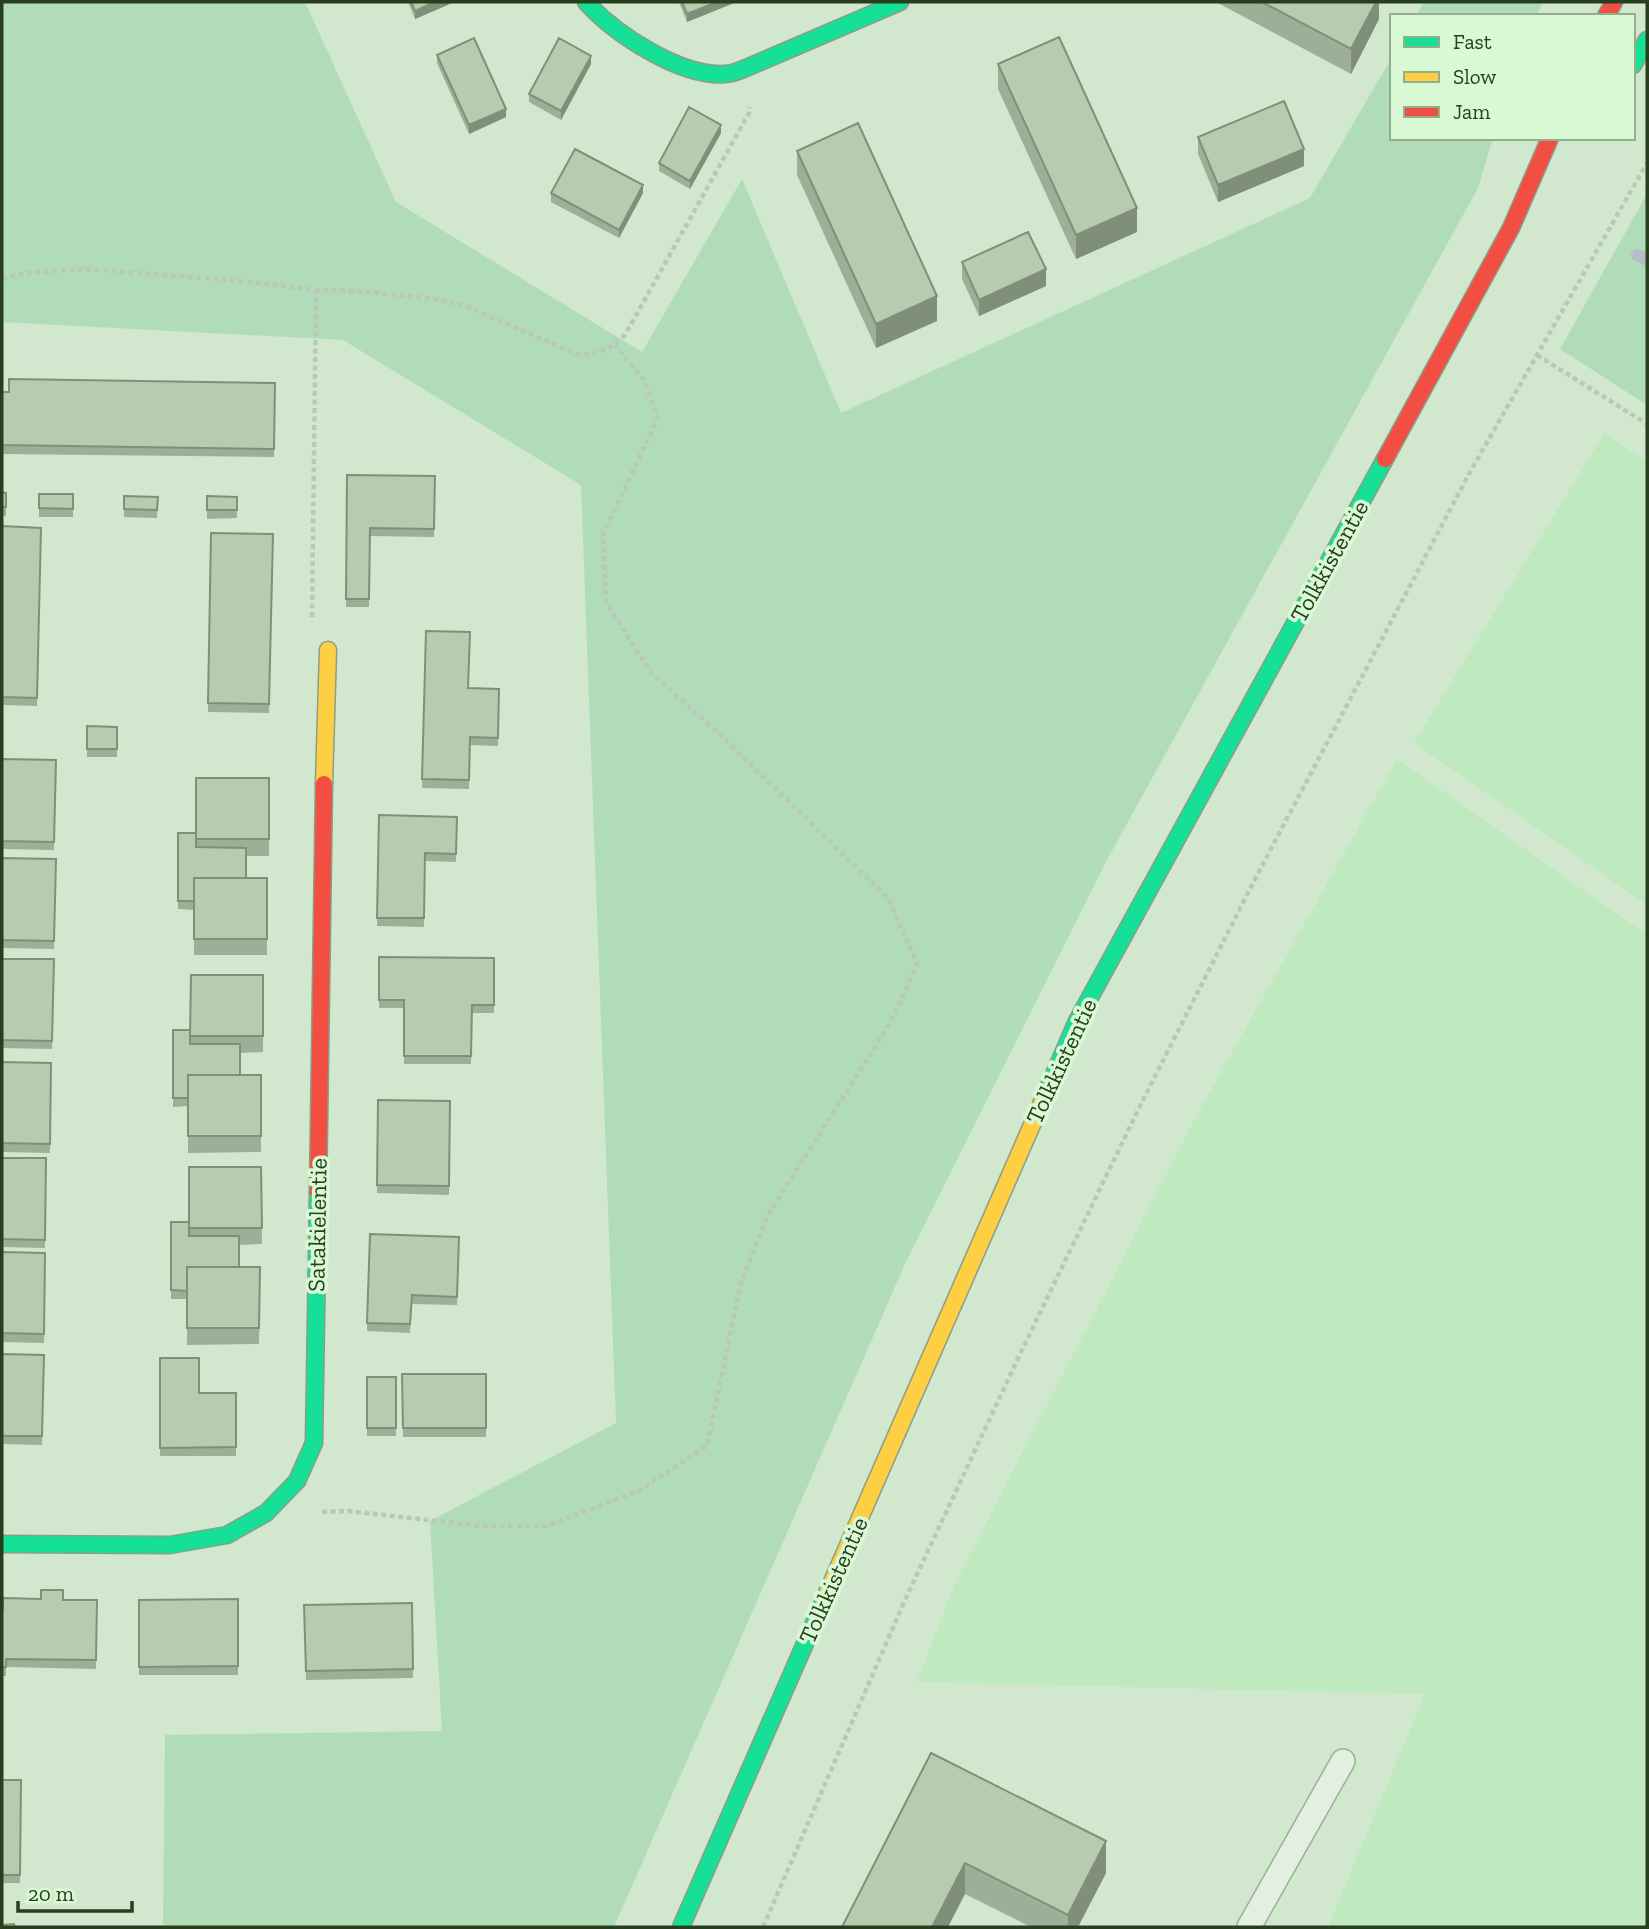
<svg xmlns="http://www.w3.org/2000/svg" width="1649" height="1929" font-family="'Zilla Slab',serif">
  <rect width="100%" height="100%" fill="#d1e8ce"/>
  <path fill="#bfe9bf" d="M 1604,434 L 1647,461 L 1647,905 L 1414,743 Z
    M 1397,759 L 1647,935 L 1647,1927 L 1328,1927 L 1425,1694 L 917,1682 L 955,1583 L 1198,1113 Z"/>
  <path fill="#b1dcba" d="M 2,2 L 305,2 L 396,202 L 642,352 L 742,179 L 841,413 L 1310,198 L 1392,57 L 1392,138 L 1493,138 L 1478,188 L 1108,858 L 905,1264 L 614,1927 L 163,1927 L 165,1735 L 442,1731 L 430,1521 L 616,1423 L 581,485 L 343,340 L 2,322 Z
    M 1424,2 L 1543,2 L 1536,16 L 1416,16 Z
    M 1647,194 L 1647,405 L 1560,349 Z"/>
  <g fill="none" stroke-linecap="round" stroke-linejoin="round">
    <path stroke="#b4bdc8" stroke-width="12" d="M 1637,255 L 1647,260"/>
    <g stroke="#9cae97" stroke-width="26">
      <path id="lane" d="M 1249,1927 L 1343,1761"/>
    </g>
    <g stroke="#8c9d87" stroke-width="19">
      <path id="fast" d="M 586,2 C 615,34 680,77 725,74 C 732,74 739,71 746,68 L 900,2
        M 1633,65 L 1647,40
        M 1042,1102 L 1077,1021 L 1385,459
        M 2,1544 L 170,1545 L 227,1535 L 266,1513 L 297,1481 L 314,1443 L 318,1192
        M 681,1927 L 828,1591"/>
    </g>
    <g stroke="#8c9d87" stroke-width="19">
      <path id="slow" d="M 324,784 L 328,650
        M 828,1591 L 1042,1102"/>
    </g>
    <g stroke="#8c9d87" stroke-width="19">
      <path id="jam" d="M 1606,16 L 1614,2
        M 1385,459 L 1511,228 L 1550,138
        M 318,1192 L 324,784"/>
    </g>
    <path stroke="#bac9b7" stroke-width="4.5" stroke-dasharray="5 3.5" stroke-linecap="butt" d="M 2,279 L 26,273 L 84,269 L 231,280 L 316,290 L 357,291 L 435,299 L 463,305 L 579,355 C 599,354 610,349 625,335 L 749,113 L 750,107
      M 1537,355 L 1647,424
      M 312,617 L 316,290
      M 322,1512 L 348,1511 L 482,1526 L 547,1526 L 640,1490 L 707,1446 L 741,1282 L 768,1215 L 891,1022 L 917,964 L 889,899 L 708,723 L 652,674 L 606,603 L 603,534 L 658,418 L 644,380 L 615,345
      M 763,1927 L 905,1600 L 1021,1352 L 1142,1102 L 1253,883 L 1470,472 L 1647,163"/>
    <use href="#lane" stroke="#e3f0e1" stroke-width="23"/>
    <use href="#fast" stroke="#16e098" stroke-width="16"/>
    <use href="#slow" stroke="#ffcf43" stroke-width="16"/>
    <use href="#jam" stroke="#f24e42" stroke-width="16"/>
  </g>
  <path fill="#9daf96" d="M 408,2 L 452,2 L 452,3 L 415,19 Z
    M 679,2 L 734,2 L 734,3 L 687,22 Z
    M 1216,2 L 1379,2 L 1379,19 L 1351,74 Z
    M 437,55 L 506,117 L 469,134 L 437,63 Z
    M 591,64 L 561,120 L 529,102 L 529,94 Z
    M 998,64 L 1137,232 L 1076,259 L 998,89 Z
    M 721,133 L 690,189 L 659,171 L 659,163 Z
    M 1198,137 L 1304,166 L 1218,202 L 1198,154 Z
    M 797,151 L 937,321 L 876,348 L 797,175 Z
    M 551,193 L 643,193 L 619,238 L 551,202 Z
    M 962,262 L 1046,286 L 979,316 L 962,279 Z
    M 275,383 L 274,457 L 2,454 L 2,392 Z
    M 347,475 L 435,476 L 434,537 L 370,536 L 369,607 L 346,607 Z
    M 2,492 L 6,493 L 6,516 L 2,515 Z
    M 39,494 L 73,494 L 73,517 L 39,517 Z
    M 124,496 L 158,497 L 157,518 L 124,517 Z
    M 207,496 L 237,497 L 237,518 L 207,519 Z
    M 2,526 L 41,528 L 37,706 L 2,705 Z
    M 211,533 L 273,534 L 269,713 L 208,712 Z
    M 426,631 L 468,688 L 499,689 L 498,746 L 470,745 L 469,789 L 422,788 Z
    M 87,726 L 117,727 L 117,757 L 87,757 Z
    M 2,759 L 56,760 L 54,850 L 2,849 Z
    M 269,778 L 269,856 L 246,856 L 246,878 L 267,878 L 267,955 L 194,955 L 194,894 L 194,910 L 178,909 L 178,833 L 196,833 Z
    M 379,815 L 457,817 L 456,862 L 425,861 L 424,927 L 377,926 Z
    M 2,858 L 56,859 L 54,949 L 2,948 Z
    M 379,957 L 494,958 L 494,1013 L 472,1013 L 471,1064 L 404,1064 L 404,1008 L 379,1008 Z
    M 2,959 L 54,959 L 52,1049 L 2,1048 Z
    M 263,975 L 263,1052 L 240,1053 L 240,1075 L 261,1075 L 261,1152 L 188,1153 L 188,1094 L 188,1106 L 173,1107 L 173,1030 L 190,1030 Z
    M 2,1062 L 51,1063 L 50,1153 L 2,1152 Z
    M 378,1100 L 450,1101 L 449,1195 L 377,1193 Z
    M 2,1158 L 46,1158 L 45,1248 L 2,1247 Z
    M 261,1167 L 262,1244 L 239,1245 L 239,1267 L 260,1267 L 259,1344 L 187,1345 L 187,1299 L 171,1299 L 171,1222 L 189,1222 Z
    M 370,1234 L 459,1237 L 457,1305 L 412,1304 L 410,1333 L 367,1331 Z
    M 2,1252 L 45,1253 L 44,1343 L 2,1342 Z
    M 2,1354 L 44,1355 L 42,1445 L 2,1444 Z
    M 160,1358 L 199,1393 L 236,1393 L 236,1456 L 160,1456 Z
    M 402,1374 L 486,1374 L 486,1437 L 403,1437 Z
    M 367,1377 L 396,1377 L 396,1436 L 367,1436 Z
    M 238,1599 L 238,1675 L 139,1675 L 139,1600 Z
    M 63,1600 L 97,1600 L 96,1669 L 6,1667 L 6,1676 L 2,1676 L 2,1609 Z
    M 412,1603 L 413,1678 L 306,1680 L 304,1605 Z
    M 931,1753 L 1106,1873 L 1078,1927 L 1031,1927 L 965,1894 Z
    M 2,1780 L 21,1780 L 20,1883 L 2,1883 Z"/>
  <path fill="#808f7a" d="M 435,2 L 452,3 L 415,19 L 415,11 Z
    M 717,2 L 734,2 L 734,3 L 687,22 L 687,14 Z
    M 1376,2 L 1379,2 L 1379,19 L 1351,74 L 1351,49 Z
    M 591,56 L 591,64 L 561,120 L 561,111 Z
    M 506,109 L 506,117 L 469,134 L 469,125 Z
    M 721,125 L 721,133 L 690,189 L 690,181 Z
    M 1304,149 L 1304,166 L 1218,202 L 1218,185 Z
    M 643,185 L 643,193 L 619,238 L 619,230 Z
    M 1137,208 L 1137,232 L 1076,259 L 1076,235 Z
    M 1046,269 L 1046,286 L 979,316 L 979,300 Z
    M 937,296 L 937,321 L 876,348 L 876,324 Z
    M 1106,1841 L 1106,1873 L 1078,1927 L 1068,1927 L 1068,1915 Z
    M 965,1863 L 965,1894 L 948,1927 L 932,1927 Z"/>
  <path fill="#b7ccaf" stroke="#808f7a" stroke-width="2" d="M 411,2 L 435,2 L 415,11 Z
    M 682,2 L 717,2 L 687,14 Z
    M 1262,2 L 1376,2 L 1351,49 Z
    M 1059,37 L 1137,208 L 1076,235 L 998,64 Z
    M 474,38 L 506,109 L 469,125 L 437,55 Z
    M 559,38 L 591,56 L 561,111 L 529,94 Z
    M 1284,101 L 1304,149 L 1218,185 L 1198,137 Z
    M 689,107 L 721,125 L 690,181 L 659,163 Z
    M 858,123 L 937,296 L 876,324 L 797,151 Z
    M 575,149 L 643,185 L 619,230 L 551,193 Z
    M 1028,232 L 1046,269 L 979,300 L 962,262 Z
    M 9,379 L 275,383 L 274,449 L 2,445 L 2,392 L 9,392 Z
    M 347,475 L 435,476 L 434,529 L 370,528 L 369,599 L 346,599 Z
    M 2,492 L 6,493 L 6,507 L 2,507 Z
    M 39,494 L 73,494 L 73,509 L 39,508 Z
    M 124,496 L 158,497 L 157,510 L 124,509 Z
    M 207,496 L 237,497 L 237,510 L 207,510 Z
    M 2,526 L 41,528 L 37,698 L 2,697 Z
    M 211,533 L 273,534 L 269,704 L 208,703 Z
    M 426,631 L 470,632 L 468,688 L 499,689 L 498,738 L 470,737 L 469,780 L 422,779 Z
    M 87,726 L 117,727 L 117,749 L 87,749 Z
    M 2,759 L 56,760 L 54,842 L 2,841 Z
    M 196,778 L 269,778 L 269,839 L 196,839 Z
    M 379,815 L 457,817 L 456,854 L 425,853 L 424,918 L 377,918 Z
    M 178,833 L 196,833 L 196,847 L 246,848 L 246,878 L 194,878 L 194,901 L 178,901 Z
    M 2,858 L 56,859 L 54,941 L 2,940 Z
    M 194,878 L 267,878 L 267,939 L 194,939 Z
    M 379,957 L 494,958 L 494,1005 L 472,1005 L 471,1056 L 404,1056 L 404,1000 L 379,1000 Z
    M 2,959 L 54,959 L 52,1041 L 2,1040 Z
    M 191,975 L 263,975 L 263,1036 L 190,1036 Z
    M 173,1030 L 190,1030 L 190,1044 L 240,1044 L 240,1075 L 188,1075 L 188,1098 L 173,1098 Z
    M 2,1062 L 51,1063 L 50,1144 L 2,1143 Z
    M 188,1075 L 261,1075 L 261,1136 L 188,1136 Z
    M 378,1100 L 450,1101 L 449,1186 L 377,1185 Z
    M 2,1158 L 46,1158 L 45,1240 L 2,1239 Z
    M 189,1167 L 261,1167 L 262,1228 L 189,1228 Z
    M 171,1222 L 189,1222 L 189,1236 L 239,1236 L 239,1267 L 187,1267 L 187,1291 L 171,1290 Z
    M 370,1234 L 459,1237 L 457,1297 L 412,1295 L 410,1324 L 367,1323 Z
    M 2,1252 L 45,1253 L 44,1334 L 2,1333 Z
    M 187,1267 L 260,1267 L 259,1328 L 187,1328 Z
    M 2,1354 L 44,1355 L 42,1436 L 2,1436 Z
    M 160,1358 L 199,1358 L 199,1393 L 236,1393 L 236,1447 L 160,1448 Z
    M 402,1374 L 486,1374 L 486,1428 L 403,1428 Z
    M 367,1377 L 396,1377 L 396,1428 L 367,1428 Z
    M 41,1590 L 63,1590 L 63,1600 L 97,1600 L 96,1660 L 6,1659 L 6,1667 L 2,1667 L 2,1609 L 3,1609 L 3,1598 L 41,1599 Z
    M 238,1599 L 238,1666 L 139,1667 L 139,1600 Z
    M 412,1603 L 413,1669 L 306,1671 L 304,1605 Z
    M 931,1753 L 1106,1841 L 1068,1915 L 965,1863 L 932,1927 L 842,1927 Z
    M 2,1780 L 21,1780 L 20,1875 L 2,1875 Z
    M 14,1924 L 15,1927 L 2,1927 L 2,1925 Z"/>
  <g text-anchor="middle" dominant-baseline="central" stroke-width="7" stroke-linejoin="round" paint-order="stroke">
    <g font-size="24" fill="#283f1e" stroke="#d9f9d5">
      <text transform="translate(1329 561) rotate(-61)">Tolkkistentie</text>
      <text transform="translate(1061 1061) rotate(-65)">Tolkkistentie</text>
      <text transform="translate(317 1225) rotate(-89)">Satakielentie</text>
      <text transform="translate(833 1580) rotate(-66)">Tolkkistentie</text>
    </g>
  </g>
  <rect width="1649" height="1929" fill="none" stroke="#283f1e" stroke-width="7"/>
  <rect x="1390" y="14" width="245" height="126" fill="#d9f9d5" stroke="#92af8c" stroke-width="2"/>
  <rect x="1404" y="37" width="35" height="10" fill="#16e098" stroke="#92af8c" stroke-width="2"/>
  <text x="1453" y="49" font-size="21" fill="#283f1e">Fast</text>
  <rect x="1404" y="72" width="35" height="10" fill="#ffcf43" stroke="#92af8c" stroke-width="2"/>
  <text x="1453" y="84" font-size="21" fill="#283f1e">Slow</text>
  <rect x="1404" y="107" width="35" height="10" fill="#f24e42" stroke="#92af8c" stroke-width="2"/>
  <text x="1453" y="119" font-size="21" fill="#283f1e">Jam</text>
  <path d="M18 1901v10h114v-10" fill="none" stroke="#283f1e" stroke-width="3.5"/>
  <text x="28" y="1901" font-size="21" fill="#283f1e" stroke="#d9f9d5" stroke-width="5" paint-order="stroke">20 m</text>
</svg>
